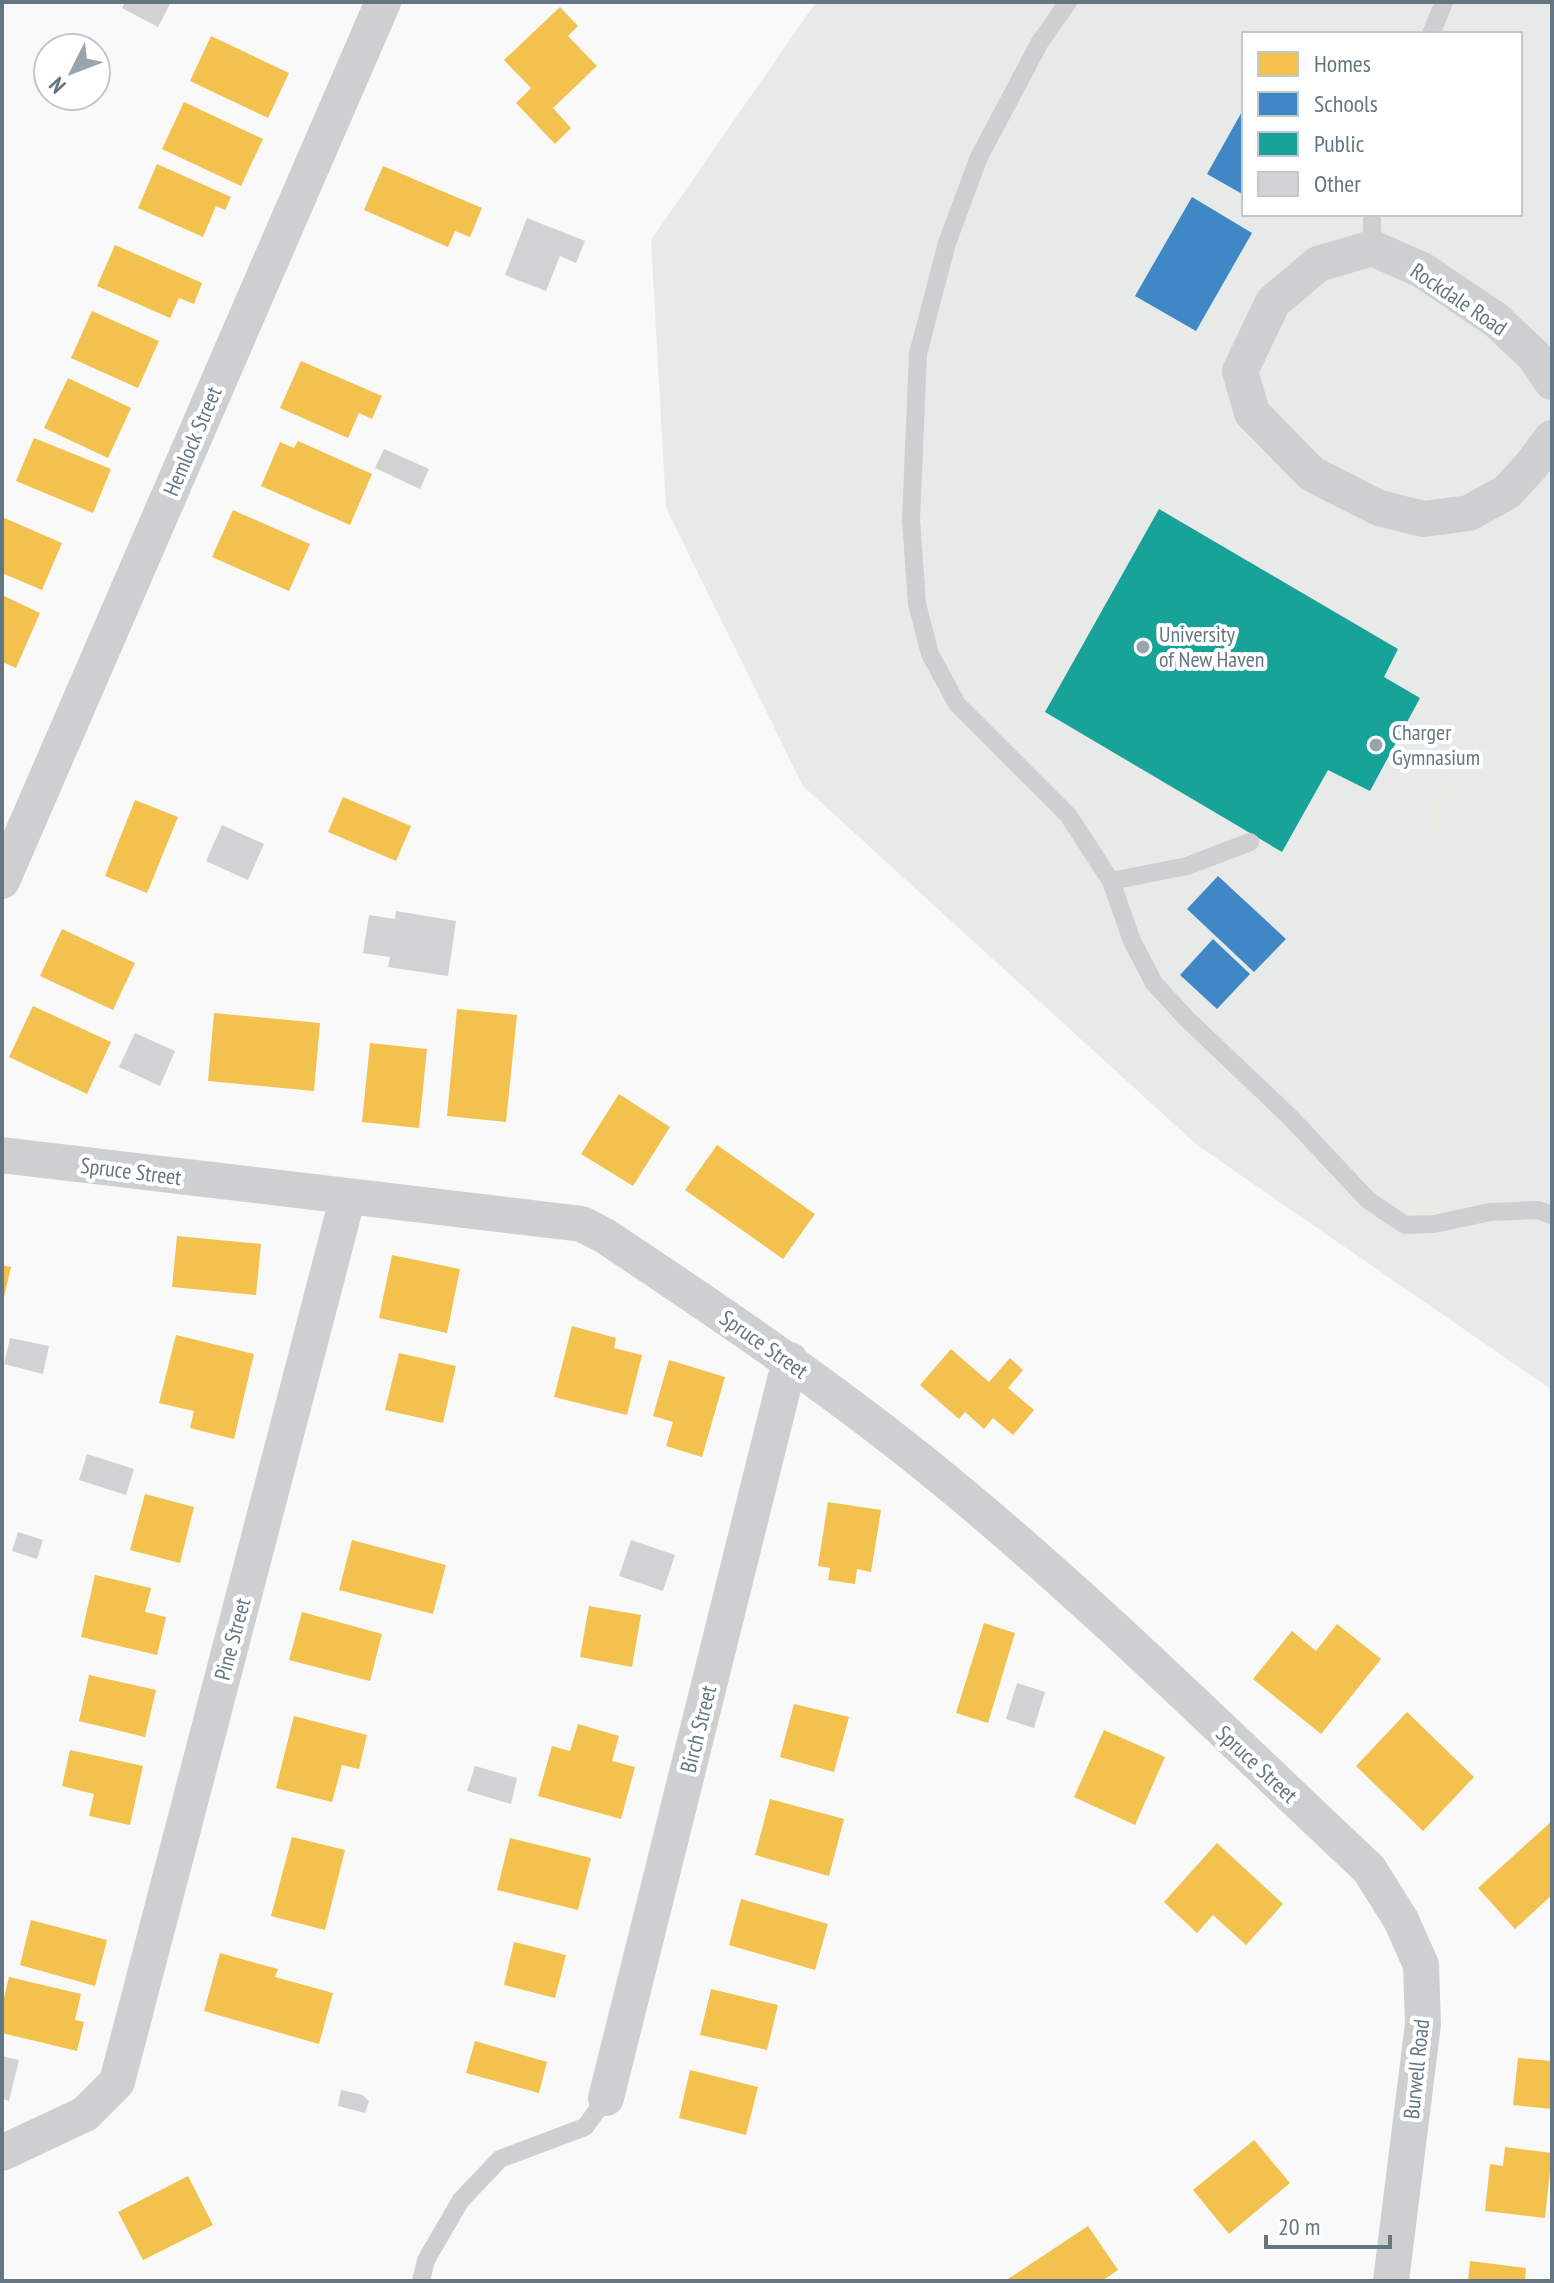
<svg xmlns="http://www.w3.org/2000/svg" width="1554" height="2283" font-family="'PT Sans Narrow',sans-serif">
  <rect width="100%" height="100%" fill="#f9f9f9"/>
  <path fill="#e8e9e9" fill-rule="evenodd" d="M 816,2 L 1552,2 L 1552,1390 L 1197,1145 L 803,786 L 666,508 L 651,240 ZM 1244,34 L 1520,34 L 1520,214 L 1244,214 Z"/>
  <path fill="#e8ebe6" d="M 1552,676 L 1552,945 L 1433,832 L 1432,803 Z
    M 1383,874 L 1552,1034 L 1552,1094 L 1441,1212 L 1412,1213 L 1228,1039 L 1228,1010 L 1355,875 Z"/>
  <path fill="#f2c14e" d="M 560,7 L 578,26 L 568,36 L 597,66 L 553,108 L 571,128 L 555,144 L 516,103 L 531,88 L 504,60 Z
    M 211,36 L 289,73 L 268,118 L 190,81 Z
    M 184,102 L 263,139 L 241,186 L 162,149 Z
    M 157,164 L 231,197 L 225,210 L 216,206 L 203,237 L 138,208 Z
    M 383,166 L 482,208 L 470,237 L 455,231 L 448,247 L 364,210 Z
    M 115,245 L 202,283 L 194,304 L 179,298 L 170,318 L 97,286 Z
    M 92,311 L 159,341 L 138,388 L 71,358 Z
    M 301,361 L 382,396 L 372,419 L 359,413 L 348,438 L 280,408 Z
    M 68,378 L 131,408 L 108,458 L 44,428 Z
    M 34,438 L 111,469 L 93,513 L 16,481 Z
    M 298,441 L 372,474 L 350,525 L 261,486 L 280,442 L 294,448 Z
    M 233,510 L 310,544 L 289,591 L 212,557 Z
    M 2,517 L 62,543 L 42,590 L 2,573 Z
    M 2,595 L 40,613 L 16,668 L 2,662 Z
    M 343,797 L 411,826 L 396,861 L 328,832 Z
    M 135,800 L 178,817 L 147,893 L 105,876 Z
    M 62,929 L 135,963 L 113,1010 L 40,976 Z
    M 33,1006 L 111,1042 L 87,1094 L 9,1057 Z
    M 457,1009 L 517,1015 L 506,1122 L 447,1116 Z
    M 214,1013 L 320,1023 L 314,1091 L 208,1081 Z
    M 370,1043 L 427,1049 L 419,1128 L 362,1122 Z
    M 619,1094 L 670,1127 L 633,1186 L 581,1154 Z
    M 717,1145 L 815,1214 L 783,1259 L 685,1190 Z
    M 177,1236 L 261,1244 L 256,1295 L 172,1287 Z
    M 392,1255 L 460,1269 L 447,1333 L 379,1318 Z
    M 2,1265 L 11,1267 L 3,1301 L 2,1301 Z
    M 572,1326 L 616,1338 L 614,1348 L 642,1355 L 627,1415 L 554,1397 Z
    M 176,1335 L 254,1354 L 234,1439 L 190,1428 L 194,1411 L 159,1403 Z
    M 951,1349 L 989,1382 L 1010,1358 L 1023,1370 L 1008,1388 L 1034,1410 L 1013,1435 L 993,1418 L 984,1429 L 965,1412 L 959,1419 L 920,1385 Z
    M 399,1353 L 456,1366 L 443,1423 L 385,1410 Z
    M 669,1360 L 725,1377 L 702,1457 L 666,1446 L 673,1422 L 653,1416 Z
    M 145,1494 L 194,1507 L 180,1563 L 130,1550 Z
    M 828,1502 L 881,1510 L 871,1572 L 857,1569 L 855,1584 L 828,1580 L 830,1568 L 818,1566 Z
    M 352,1540 L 446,1565 L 433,1614 L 339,1590 Z
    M 95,1575 L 151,1588 L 145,1612 L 166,1617 L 157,1655 L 81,1637 Z
    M 589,1606 L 641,1615 L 632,1667 L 580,1657 Z
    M 302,1612 L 382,1634 L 370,1681 L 289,1660 Z
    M 984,1623 L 1015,1633 L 988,1723 L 956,1713 Z
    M 1337,1624 L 1381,1659 L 1321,1734 L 1253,1679 L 1292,1631 L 1316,1651 Z
    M 89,1675 L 156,1690 L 145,1737 L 79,1721 Z
    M 794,1704 L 849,1717 L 834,1772 L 780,1757 Z
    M 1407,1712 L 1474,1777 L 1423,1831 L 1356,1766 Z
    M 294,1716 L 367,1735 L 359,1769 L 342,1765 L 332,1802 L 276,1788 Z
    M 578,1724 L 619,1736 L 612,1761 L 635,1767 L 621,1819 L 538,1796 L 552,1746 L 570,1751 Z
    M 1104,1730 L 1165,1757 L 1135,1825 L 1074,1797 Z
    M 70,1750 L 143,1766 L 130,1825 L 89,1816 L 94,1794 L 62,1786 Z
    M 770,1799 L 844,1819 L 829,1876 L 755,1855 Z
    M 1552,1821 L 1552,1895 L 1515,1929 L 1478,1888 Z
    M 292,1837 L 345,1850 L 325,1930 L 271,1916 Z
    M 510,1838 L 591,1858 L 578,1910 L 497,1890 Z
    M 1217,1843 L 1283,1904 L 1246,1945 L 1213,1915 L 1197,1933 L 1164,1902 Z
    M 741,1899 L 828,1924 L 815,1970 L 729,1945 Z
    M 31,1920 L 107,1940 L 95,1986 L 20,1965 Z
    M 514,1942 L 566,1955 L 555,1998 L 504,1985 Z
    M 220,1953 L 278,1969 L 275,1977 L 333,1993 L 319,2044 L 204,2011 Z
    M 9,1977 L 81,1994 L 75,2020 L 84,2022 L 77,2051 L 2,2033 L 2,2006 Z
    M 711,1989 L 778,2005 L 767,2050 L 700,2035 Z
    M 475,2041 L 547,2062 L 539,2093 L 466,2073 Z
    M 1518,2058 L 1552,2061 L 1552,2109 L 1513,2105 Z
    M 690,2070 L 758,2087 L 746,2135 L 679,2118 Z
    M 1254,2140 L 1290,2183 L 1229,2234 L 1193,2190 Z
    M 1505,2147 L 1552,2153 L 1545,2218 L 1485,2211 L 1490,2164 L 1503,2166 Z
    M 188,2176 L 213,2225 L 143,2260 L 118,2212 Z
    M 1088,2226 L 1118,2270 L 1102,2281 L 1005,2281 Z
    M 1470,2261 L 1526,2268 L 1525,2281 L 1468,2281 Z"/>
  <path fill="#3f88c5" d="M 1244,108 L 1244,195 L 1207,174 Z
    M 1192,197 L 1252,233 L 1196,331 L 1135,296 Z
    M 1218,876 L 1286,939 L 1254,972 L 1187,909 Z
    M 1213,939 L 1250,974 L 1217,1009 L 1180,975 Z"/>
  <path fill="#17a398" d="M 1159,509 L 1398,649 L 1384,677 L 1420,698 L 1370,791 L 1328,770 L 1282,852 L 1045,712 Z"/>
  <path fill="#d0d2d3" d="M 125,2 L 171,2 L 158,27 L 122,8 Z
    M 527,218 L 585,241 L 576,263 L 560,256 L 546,291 L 505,275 Z
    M 384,449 L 429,469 L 420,489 L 375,468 Z
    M 222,825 L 264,844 L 248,880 L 206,861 Z
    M 396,911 L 456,921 L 448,976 L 388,967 L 390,957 L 363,953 L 369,915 L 395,919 Z
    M 135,1033 L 175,1051 L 160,1086 L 119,1067 Z
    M 10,1338 L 49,1346 L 43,1374 L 4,1364 Z
    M 87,1454 L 134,1469 L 126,1495 L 79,1480 Z
    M 18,1532 L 43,1540 L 37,1559 L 12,1551 Z
    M 631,1540 L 675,1555 L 663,1591 L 619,1576 Z
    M 1017,1683 L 1045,1692 L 1034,1728 L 1006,1719 Z
    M 475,1766 L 517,1778 L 511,1804 L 467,1791 Z
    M 2,2056 L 19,2060 L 9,2101 L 2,2099 Z
    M 341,2090 L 363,2095 L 369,2101 L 365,2113 L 338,2106 Z"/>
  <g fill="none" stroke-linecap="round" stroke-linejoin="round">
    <path stroke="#cecfd0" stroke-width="18" d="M 1068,2 L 1040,42 L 979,157 L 947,243 L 918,354 L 911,520 L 917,604 L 930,654 L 957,704 L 1068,815 L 1111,881 L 1132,941 L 1154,983 L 1187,1019 L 1291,1118 L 1368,1200 L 1405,1225 L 1434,1224 L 1490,1212 L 1538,1210 L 1552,1215
      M 1431,34 L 1444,2
      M 1372,248 L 1372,214
      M 1111,881 L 1187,866 L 1250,842
      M 421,2281 L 426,2260 L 461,2200 L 500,2159 L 585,2127 L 606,2098"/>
    <path stroke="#cecfd0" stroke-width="36" d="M 1552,382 L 1534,356 L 1496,320 L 1422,270 L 1372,248 L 1318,264 L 1273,302 L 1240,371 L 1252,413 L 1312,474 L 1379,508 L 1423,519 L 1469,513 L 1507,492 L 1530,467 L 1552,438
      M 2,881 L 383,2
      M 2,1155 L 582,1224 L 605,1236 C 713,1308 820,1380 921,1461 C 1078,1587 1222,1731 1369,1869 L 1401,1920 L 1421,1965 L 1423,2024 L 1391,2281
      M 606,2098 L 790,1360
      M 2,2153 L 85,2114 L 117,2082 L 348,1196"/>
  </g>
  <g fill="#99a4ac" stroke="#fff" stroke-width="3">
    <circle cx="1143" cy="647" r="8"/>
    <circle cx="1376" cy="745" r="8"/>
  </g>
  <g text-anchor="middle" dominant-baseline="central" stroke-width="8" stroke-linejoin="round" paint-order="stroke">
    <g font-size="22" fill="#657683" stroke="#fff">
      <text transform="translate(1459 299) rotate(34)">Rockdale Road</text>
      <text transform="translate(192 441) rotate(-67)">Hemlock Street</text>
      <text transform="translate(131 1171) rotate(7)">Spruce Street</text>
      <text transform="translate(764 1344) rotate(35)">Spruce Street</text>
      <text transform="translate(232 1639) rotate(-75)">Pine Street</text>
      <text transform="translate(698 1729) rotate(-76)">Birch Street</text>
      <text transform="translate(1257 1764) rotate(43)">Spruce Street</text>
      <text transform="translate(1416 2069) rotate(-84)">Burwell Road</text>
    </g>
    <g font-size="22" fill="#657683" stroke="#fff" text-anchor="start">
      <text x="1159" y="634">University<tspan x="1159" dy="25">of New Haven</tspan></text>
      <text x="1392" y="732">Charger<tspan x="1392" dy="25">Gymnasium</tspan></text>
    </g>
  </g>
  <rect width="1554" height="2283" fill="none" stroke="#657683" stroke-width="8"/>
  <rect x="1242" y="32" width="280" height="184" fill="#ffffff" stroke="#c1c8cd" stroke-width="2"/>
  <rect x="1258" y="52" width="40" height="24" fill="#f2c14e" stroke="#c1c8cd" stroke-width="2"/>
  <text x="1314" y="72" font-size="24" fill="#657683">Homes</text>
  <rect x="1258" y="92" width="40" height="24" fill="#3f88c5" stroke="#c1c8cd" stroke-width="2"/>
  <text x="1314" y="112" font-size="24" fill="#657683">Schools</text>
  <rect x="1258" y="132" width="40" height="24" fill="#17a398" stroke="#c1c8cd" stroke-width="2"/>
  <text x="1314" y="152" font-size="24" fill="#657683">Public</text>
  <rect x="1258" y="172" width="40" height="24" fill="#d0d2d3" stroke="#c1c8cd" stroke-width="2"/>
  <text x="1314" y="192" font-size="24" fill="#657683">Other</text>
  <g transform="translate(72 72) rotate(228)"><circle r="38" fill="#ffffff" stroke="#c1c8cd" stroke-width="2"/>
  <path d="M0-6L14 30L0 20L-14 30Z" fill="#99a4ac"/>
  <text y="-12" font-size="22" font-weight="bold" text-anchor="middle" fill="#657683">N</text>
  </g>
  <path d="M1266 2235v12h124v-12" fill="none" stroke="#657683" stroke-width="4"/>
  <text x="1278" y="2235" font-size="24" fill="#657683" stroke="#ffffff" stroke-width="6" paint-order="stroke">20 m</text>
</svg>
